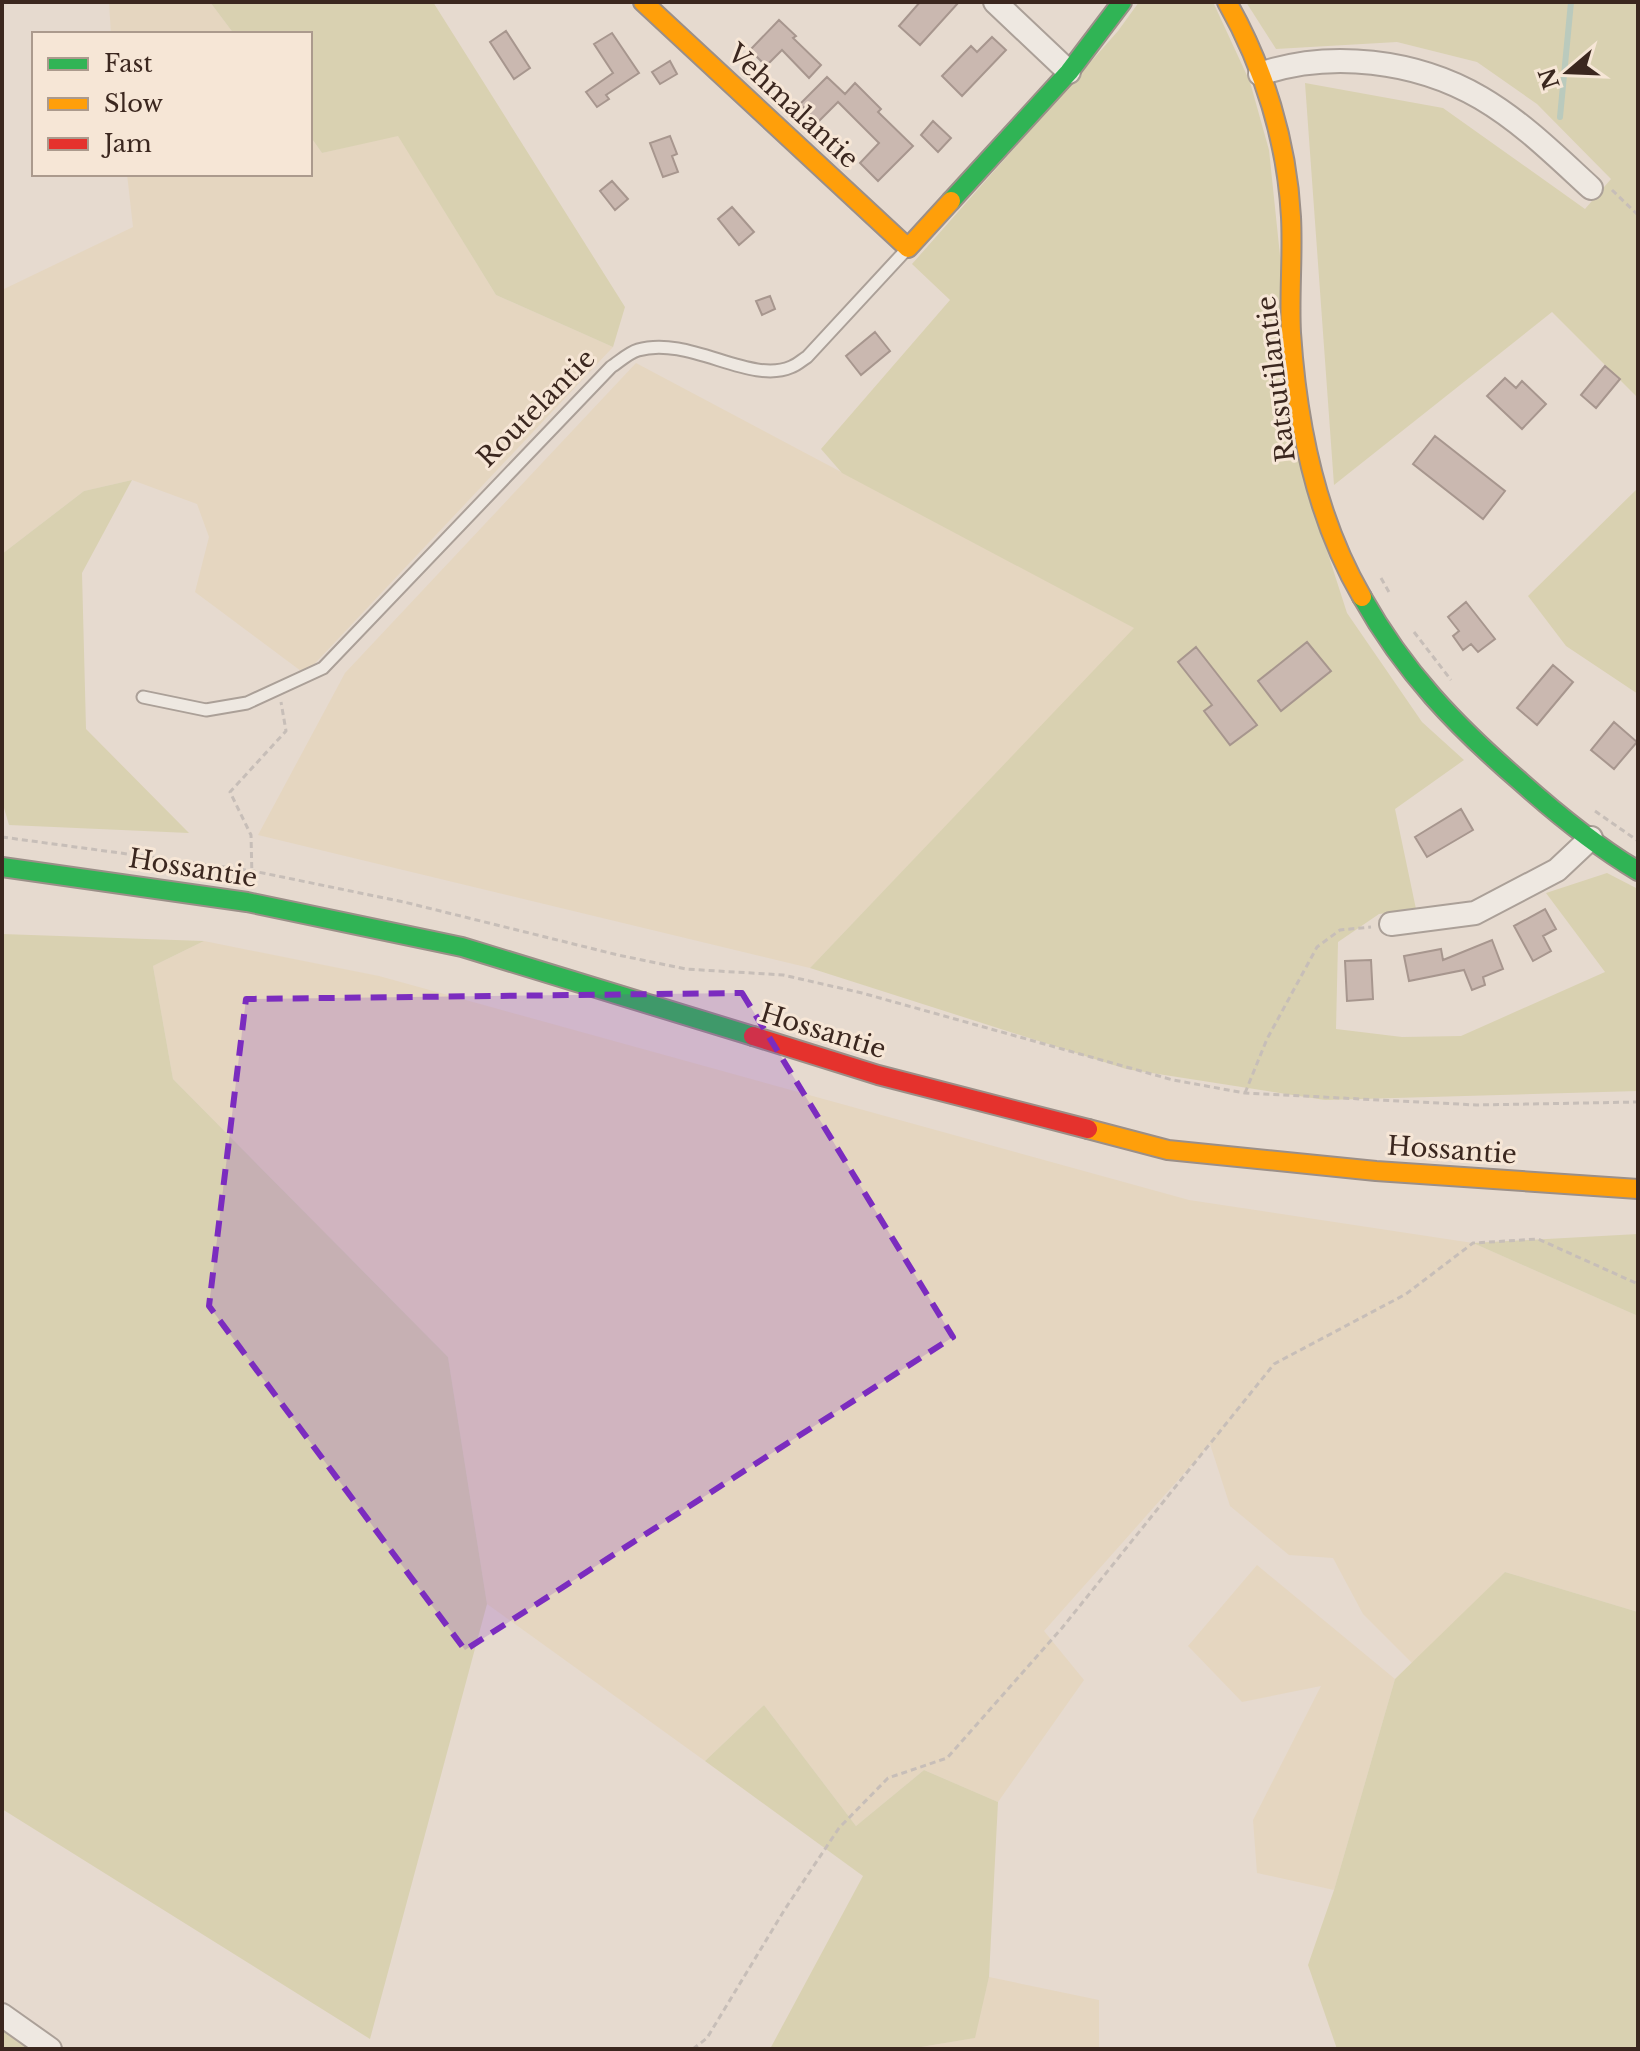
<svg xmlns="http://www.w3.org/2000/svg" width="1640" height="2051" font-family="'Libre Baskerville',serif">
  <rect width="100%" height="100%" fill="#e6dacf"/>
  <path fill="#e5d6c0" d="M 109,2 L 210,2 L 234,34 L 111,34 Z
    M 398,135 L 496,295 L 613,347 L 305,674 L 195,592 L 209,537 L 197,504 L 132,480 L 84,491 L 2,554 L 2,290 L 133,227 L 127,174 L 310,174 L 310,136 L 322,153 Z
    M 636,363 L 1135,628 L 810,968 L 258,835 L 345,673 Z
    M 204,941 L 379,976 L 1189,1200 L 1473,1243 L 1638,1316 L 1638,1612 L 1505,1572 L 1413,1664 L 1363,1614 L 1333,1558 L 1289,1555 L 1230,1506 L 1210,1444 L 1044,1631 L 1084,1680 L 998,1802 L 924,1770 L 856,1826 L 764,1705 L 705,1761 L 487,1604 L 448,1357 L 173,1079 L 153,966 Z
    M 1257,1565 L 1395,1679 L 1334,1890 L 1257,1873 L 1253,1820 L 1321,1686 L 1242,1702 L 1188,1646 Z
    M 989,1977 L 1099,2000 L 1099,2049 L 909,2049 L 974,2038 Z"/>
  <path fill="#d9d1b1" d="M 210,2 L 433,2 L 625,307 L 613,347 L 496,295 L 398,136 L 322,153 L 310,136 L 310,34 L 234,34 Z
    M 1139,2 L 1213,2 L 1250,82 L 1269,150 L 1303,476 L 1347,613 L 1422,722 L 1464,760 L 1395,809 L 1416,909 L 1379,914 L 1338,942 L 1336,1029 L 1402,1037 L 1461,1036 L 1605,972 L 1546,893 L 1607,873 L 1638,889 L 1638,1091 L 1325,1100 L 1126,1069 L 810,968 L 1134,628 L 842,473 L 821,449 L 950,300 L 912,264 L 1118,31 Z
    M 1246,2 L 1638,2 L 1638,398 L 1552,312 L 1334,485 L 1305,83 L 1443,108 L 1585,209 L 1611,179 L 1537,104 L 1477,62 L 1397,42 L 1276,49 Z
    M 132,480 L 82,573 L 86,729 L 189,833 L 9,825 L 2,801 L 2,554 L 84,491 Z
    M 1638,488 L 1638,694 L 1566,646 L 1528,596 Z
    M 2,934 L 204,941 L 153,966 L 173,1079 L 448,1357 L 487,1604 L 370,2039 L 2,1809 Z
    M 1638,1234 L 1638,1316 L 1473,1243 Z
    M 1505,1572 L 1638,1612 L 1638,2049 L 1337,2049 L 1308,1965 L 1334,1890 L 1395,1679 Z
    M 764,1705 L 856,1826 L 924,1770 L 998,1802 L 989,1977 L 975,2038 L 909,2049 L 770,2049 L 863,1876 L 705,1761 Z
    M 2,2028 L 40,2049 L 2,2049 Z"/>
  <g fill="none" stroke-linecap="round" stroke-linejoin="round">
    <path stroke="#bacabd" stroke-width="6" d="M 1560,117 L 1571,2"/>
  </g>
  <path fill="#cab8b0" stroke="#a7968e" stroke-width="2" d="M 920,2 L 959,2 L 920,45 L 899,26 Z
    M 779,20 L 796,36 L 793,38 L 821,65 L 809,78 L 782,50 L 766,66 L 750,50 Z
    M 506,31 L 530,68 L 514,79 L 490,42 Z
    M 612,33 L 639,73 L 606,95 L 609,99 L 597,107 L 586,92 L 613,73 L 594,44 Z
    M 992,37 L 1006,50 L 962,96 L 942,76 L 971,46 L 977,52 Z
    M 670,61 L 677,74 L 660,84 L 652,72 Z
    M 827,77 L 845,94 L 855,83 L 881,109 L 878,112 L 913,146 L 878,181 L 860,163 L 879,143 L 838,102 L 818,122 L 800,104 Z
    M 933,121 L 951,138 L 938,152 L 921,135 Z
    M 670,136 L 677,154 L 672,156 L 678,172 L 663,177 L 650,143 Z
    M 612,181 L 628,199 L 615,210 L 600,191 Z
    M 732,207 L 754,232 L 739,245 L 718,219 Z
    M 770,296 L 775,309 L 762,315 L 756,301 Z
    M 875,332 L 890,351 L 861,375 L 846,356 Z
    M 1605,366 L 1620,379 L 1596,408 L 1581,395 Z
    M 1505,378 L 1516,388 L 1522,381 L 1546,404 L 1522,429 L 1487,396 Z
    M 1435,436 L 1505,491 L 1483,519 L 1413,464 Z
    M 1466,602 L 1495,639 L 1478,652 L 1471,644 L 1463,650 L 1453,636 L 1459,631 L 1448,617 Z
    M 1307,642 L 1331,671 L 1281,711 L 1258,681 Z
    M 1196,647 L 1257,725 L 1230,745 L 1204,711 L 1212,705 L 1178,662 Z
    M 1553,665 L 1573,682 L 1537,725 L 1517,708 Z
    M 1614,722 L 1637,742 L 1614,769 L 1591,750 Z
    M 1461,809 L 1473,830 L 1427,857 L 1415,837 Z
    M 1545,909 L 1556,929 L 1543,936 L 1551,951 L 1533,961 L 1514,926 Z
    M 1492,940 L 1503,969 L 1483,977 L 1485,985 L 1472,990 L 1464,970 L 1409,981 L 1404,956 L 1441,949 L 1443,960 Z
    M 1371,960 L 1373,999 L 1347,1001 L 1345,961 Z"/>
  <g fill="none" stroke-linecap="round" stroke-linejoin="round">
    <g stroke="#aba098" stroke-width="15">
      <path id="lane" d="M 143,697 L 206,710 L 247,703 L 323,668 L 611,367 C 619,362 628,353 638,350 C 689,335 750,385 791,367 C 797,365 802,360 807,357 L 907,249"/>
    </g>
    <g stroke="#aba098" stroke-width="26">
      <path id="street" d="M 995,2 L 1069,72
        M 1260,74 C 1330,50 1416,60 1481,98 C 1522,122 1556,156 1591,188
        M 1391,924 L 1475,913 L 1557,870 L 1591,838
        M 2,2015 L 50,2049"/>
    </g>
    <g stroke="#9b8f88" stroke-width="22">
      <path id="fast" d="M 951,201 L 1069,72 L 1122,2
        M 1362,597 C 1404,672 1456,726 1521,782 C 1558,815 1596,846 1638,871
        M 2,867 L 247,902 L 462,947 L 753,1036"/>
    </g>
    <g stroke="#9b8f88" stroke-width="22">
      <path id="slow" d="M 643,2 L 908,248 L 951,201
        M 1227,2 C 1264,67 1287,142 1291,217 C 1293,256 1289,295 1291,333 C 1297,423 1316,518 1362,597
        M 1088,1129 L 1168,1150 L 1376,1171 L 1638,1189"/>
    </g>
    <g stroke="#9b8f88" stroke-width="22">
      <path id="jam" d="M 753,1036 L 878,1075 L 1088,1129"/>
    </g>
    <path stroke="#c7beb8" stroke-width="3" stroke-dasharray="6 4" stroke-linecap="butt" d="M 1612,190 L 1638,215
      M 1381,578 L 1389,592
      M 1414,632 L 1451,680
      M 1595,811 L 1638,841
      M 2,837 L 253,871 L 404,902 L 618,955 L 686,969 L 783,975 L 862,993 L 1173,1080 L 1245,1093 L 1476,1105 L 1638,1102
      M 252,878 L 251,835 L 230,792 L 286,731 L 281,702
      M 1245,1093 L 1267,1039 L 1317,947 L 1340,930 L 1371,927
      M 693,2049 L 707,2038 L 785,1909 L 839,1828 L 888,1778 L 947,1758 L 1062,1628 L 1274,1364 L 1406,1294 L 1473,1243 L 1538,1239 L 1638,1284"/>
    <use href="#lane" stroke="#eee8e1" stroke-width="11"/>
    <use href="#street" stroke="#eee8e1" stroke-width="22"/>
    <use href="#fast" stroke="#30b455" stroke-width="18"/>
    <use href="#slow" stroke="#ff9f0a" stroke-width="18"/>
    <use href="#jam" stroke="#e5322d" stroke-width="18"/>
  </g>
  <path fill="#7b2cbf" fill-opacity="0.2" stroke="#7b2cbf" stroke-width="6" stroke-dasharray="16 10" stroke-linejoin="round" d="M 742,993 L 953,1337 L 465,1650 L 209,1306 L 246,999 Z"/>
  <g text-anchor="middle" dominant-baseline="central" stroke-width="6" stroke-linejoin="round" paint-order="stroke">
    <g font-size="26" fill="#3b271f" stroke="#f6e6d6">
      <text transform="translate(793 106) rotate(43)">Vehmalantie</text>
      <text transform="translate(1276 379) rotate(-97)">Ratsutilantie</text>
      <text transform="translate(536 408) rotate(-45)">Routelantie</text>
      <text transform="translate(193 868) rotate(9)">Hossantie</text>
      <text transform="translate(823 1031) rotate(17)">Hossantie</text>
      <text transform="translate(1452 1150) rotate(4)">Hossantie</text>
    </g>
  </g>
  <rect width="1640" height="2051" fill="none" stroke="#3b271f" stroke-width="8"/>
  <rect x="32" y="32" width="280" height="144" fill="#f6e6d6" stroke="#ab9a8d" stroke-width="2"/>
  <rect x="48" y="58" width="40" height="12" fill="#30b455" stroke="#ab9a8d" stroke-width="2"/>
  <text x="104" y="72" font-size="24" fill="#3b271f">Fast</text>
  <rect x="48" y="98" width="40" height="12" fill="#ff9f0a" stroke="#ab9a8d" stroke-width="2"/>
  <text x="104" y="112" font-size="24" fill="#3b271f">Slow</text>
  <rect x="48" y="138" width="40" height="12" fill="#e5322d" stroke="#ab9a8d" stroke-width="2"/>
  <text x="104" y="152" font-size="24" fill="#3b271f">Jam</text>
  <g transform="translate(1568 72) rotate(251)" stroke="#f6e6d6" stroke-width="6" paint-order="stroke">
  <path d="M0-6L14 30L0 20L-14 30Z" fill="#3b271f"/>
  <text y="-12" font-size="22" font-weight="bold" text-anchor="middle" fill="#3b271f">N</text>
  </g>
</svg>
